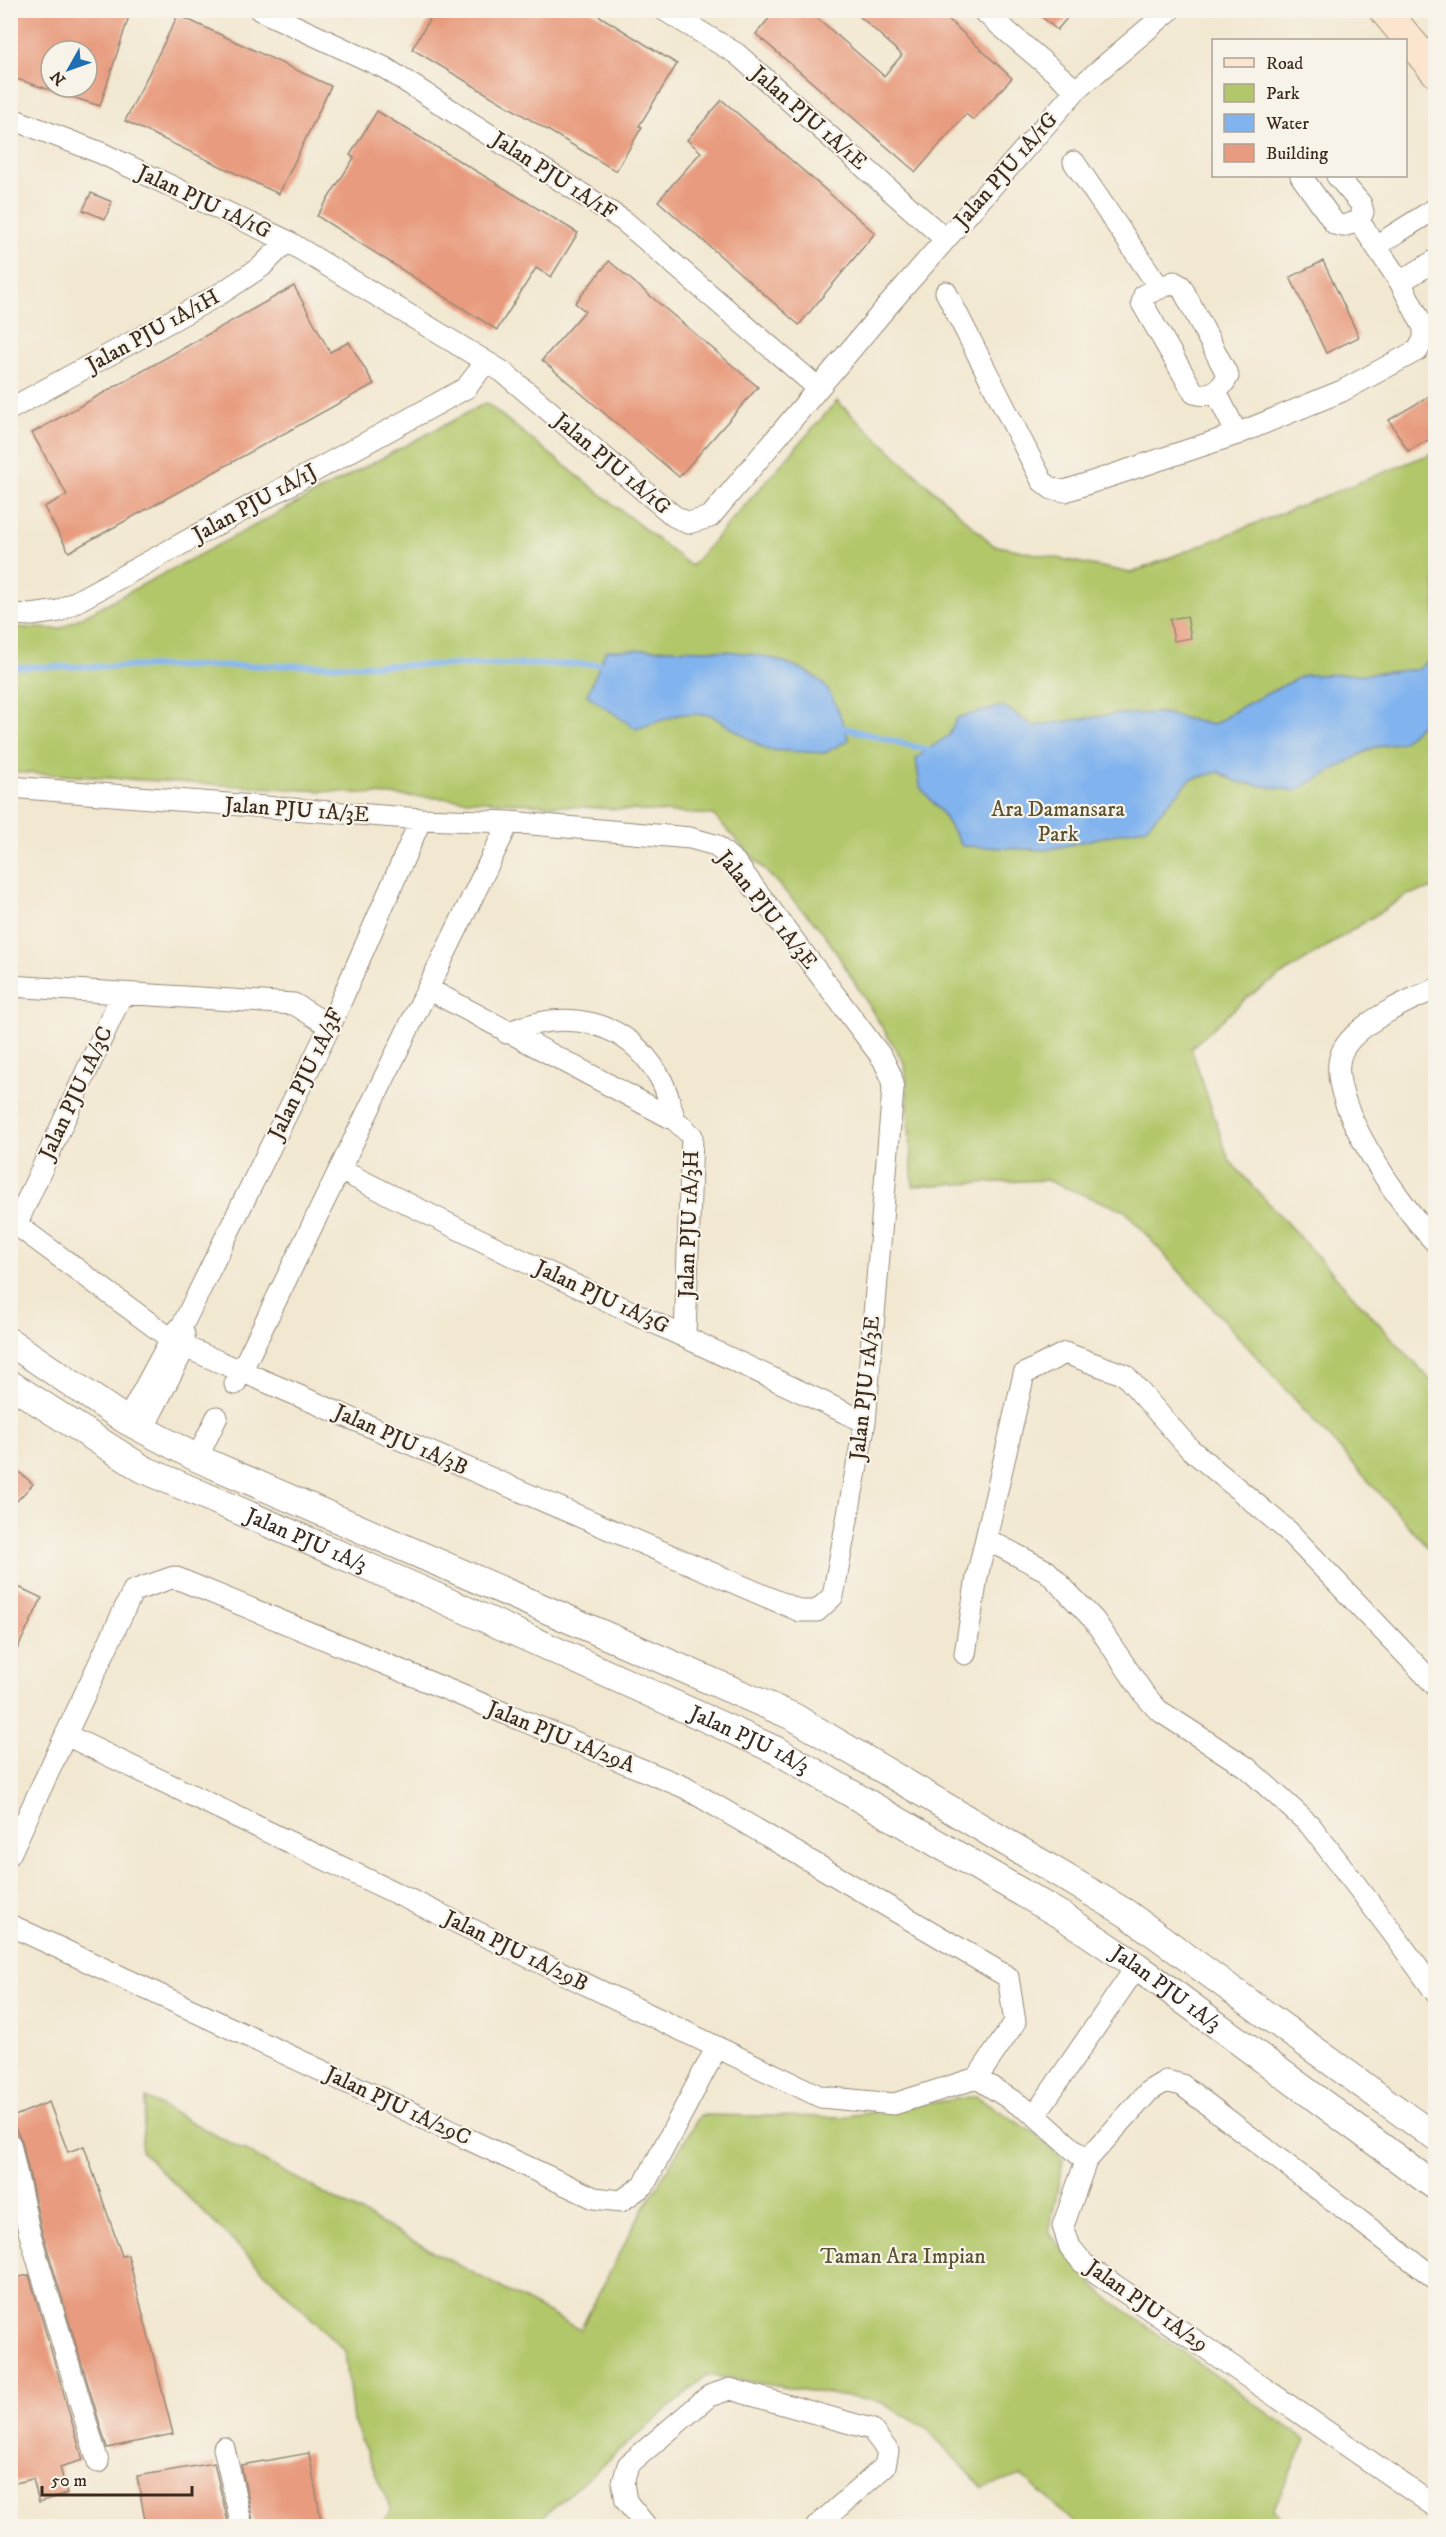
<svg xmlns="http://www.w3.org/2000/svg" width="1446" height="2537" font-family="'IM FELL DW Pica',serif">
  <rect width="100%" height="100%" fill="#f7f3e8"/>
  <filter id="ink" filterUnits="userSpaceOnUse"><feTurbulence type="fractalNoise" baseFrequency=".0167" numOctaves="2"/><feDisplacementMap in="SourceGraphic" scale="12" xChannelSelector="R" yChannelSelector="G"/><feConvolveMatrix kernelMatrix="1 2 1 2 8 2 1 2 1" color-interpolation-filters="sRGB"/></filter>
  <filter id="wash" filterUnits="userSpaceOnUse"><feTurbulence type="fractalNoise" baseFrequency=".008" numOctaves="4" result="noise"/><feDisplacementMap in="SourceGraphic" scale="24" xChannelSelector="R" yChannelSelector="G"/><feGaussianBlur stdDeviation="1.35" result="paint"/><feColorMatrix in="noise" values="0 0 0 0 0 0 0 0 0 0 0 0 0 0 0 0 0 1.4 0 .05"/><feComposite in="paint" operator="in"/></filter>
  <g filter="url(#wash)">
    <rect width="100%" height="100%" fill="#f2e8d1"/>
    <path fill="#b2c76b" stroke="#767844" stroke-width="1.5" d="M 837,401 L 993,545 L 1131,573 L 1435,452 L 1435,888 L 1407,895 L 1249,996 L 1191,1048 L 1229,1160 L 1435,1385 L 1435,1555 L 1125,1211 L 1046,1180 L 913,1186 L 905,1064 L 824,933 L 713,815 L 11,772 L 10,627 L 59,629 L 486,403 L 691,566 Z
      M 976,2096 L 1034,2133 L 1063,2160 L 1049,2233 L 1102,2294 L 1306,2440 L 1273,2510 L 1294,2526 L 1078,2526 L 1021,2475 L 983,2488 L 925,2427 L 880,2402 L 707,2375 L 532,2526 L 380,2526 L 391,2510 L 353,2421 L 345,2351 L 141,2151 L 146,2098 L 580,2330 L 640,2214 L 700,2115 L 842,2117 Z"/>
    <path fill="#81b3ee" stroke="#5e6e86" stroke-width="1.5" d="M 606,650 C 667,650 767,641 818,679 C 833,690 843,723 849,740 L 825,753 L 767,750 L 711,715 L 681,714 L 636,729 L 587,695 Z
      M 1435,655 L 1435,718 L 1428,718 L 1402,742 L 1372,748 L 1296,791 L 1237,782 L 1219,772 L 1191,779 L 1146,827 L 1047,850 L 962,846 L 941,812 L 920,787 L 916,758 L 949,735 L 957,718 L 1003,706 L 1033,726 L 1116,714 L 1162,713 L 1213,725 L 1243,706 L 1304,675 L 1368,674 L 1419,669 Z"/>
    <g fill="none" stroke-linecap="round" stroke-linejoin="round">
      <path stroke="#81b3ee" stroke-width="6" d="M 10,667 L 607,664
        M 837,726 L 931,751"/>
    </g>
    <g id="blocks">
      <path fill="#e89b7e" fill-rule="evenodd" d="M 10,10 L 131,10 L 100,106 L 10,77 ZM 51,51 L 87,51 L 87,87 L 51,87 L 51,89 Z
        M 435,10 L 590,10 L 677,64 L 639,126 L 642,127 L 616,171 L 412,49 Z
        M 776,10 L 808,10 L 884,76 L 902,55 L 853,10 L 938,10 L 1012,78 L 973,120 L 966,114 L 916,172 L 756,34 Z
        M 1034,10 L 1074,10 L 1057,30 Z
        M 178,15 L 331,86 L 279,194 L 125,121 Z
        M 722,100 L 875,233 L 799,325 L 658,201 L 701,152 L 687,140 Z
        M 377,111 L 578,233 L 551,277 L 536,268 L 497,330 L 317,216 L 354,158 L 350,155 Z
        M 91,193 L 112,202 L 105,219 L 83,210 Z
        M 609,261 L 758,387 L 679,477 L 542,360 L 585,311 L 575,303 Z
        M 1323,261 L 1359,337 L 1326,353 L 1290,277 Z
        M 294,286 L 330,352 L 349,342 L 374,384 L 69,552 L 44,507 L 67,495 L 32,433 Z
        M 1436,392 L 1436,436 L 1408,451 L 1389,420 Z
        M 1187,616 L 1191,638 L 1174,641 L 1170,619 Z
        M 10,1464 L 33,1484 L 10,1508 Z
        M 10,1583 L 42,1598 L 10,1664 Z
        M 49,2102 L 68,2152 L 84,2146 L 122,2256 L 128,2255 L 173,2434 L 107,2448 L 41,2228 L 22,2141 L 10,2118 Z
        M 29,2275 L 83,2460 L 60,2467 L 67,2494 L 39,2502 L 33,2479 L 15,2483 L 10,2468 L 10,2279 Z
        M 309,2453 L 322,2526 L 254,2526 L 241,2465 Z
        M 214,2463 L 229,2526 L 146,2526 L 137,2476 Z"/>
    </g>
  </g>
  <g filter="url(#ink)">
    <use href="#blocks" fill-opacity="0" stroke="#968978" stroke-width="1.5"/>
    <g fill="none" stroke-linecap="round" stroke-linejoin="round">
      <g stroke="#968978" stroke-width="23">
        <path id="minor" d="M 260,10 L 385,68 L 624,221 L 818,388
          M 664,10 L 737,54 L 945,239
          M 982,10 L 1076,90
          M 10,118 L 101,153 L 287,241 L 503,372 L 674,516 L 688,523 L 710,517 L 884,310 L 1076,90 L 1170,10
          M 1074,162 L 1159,287
          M 1301,176 L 1335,224 L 1343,226 L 1359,221
          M 1376,246 L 1436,208
          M 1174,282 L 1181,286 L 1228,376 C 1221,390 1210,398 1194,393 L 1142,303 L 1144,295 Z
          M 1400,282 L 1436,260
          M 946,292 L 1042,481 L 1052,489 L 1065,491 L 1237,434 L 1342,391 L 1418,350 L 1424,339 L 1424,328 L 1400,282 L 1359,221 L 1363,212 L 1361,204 L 1337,176
          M 1216,392 L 1237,434
          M 10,409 L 220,294 L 261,267 L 287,241
          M 10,614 L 32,615 L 59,611 L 466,388 L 486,362
          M 10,787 L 421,819 L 509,822 L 690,838 L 715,845 L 735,862 L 883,1059 L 891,1076 L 893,1089 L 865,1422 L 833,1596 L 817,1611 L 800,1611 L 185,1347 L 171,1339 L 10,1220
          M 10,986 L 294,1004 L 330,1026
          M 428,989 L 675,1120 L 692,1136 L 685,1336
          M 1436,989 C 1408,1000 1355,1024 1342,1052 C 1321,1097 1405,1211 1436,1243
          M 507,1033 C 565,1008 626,1019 659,1076 C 667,1088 670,1106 675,1120
          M 340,1170 L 515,1257 L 865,1422
          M 16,1225 L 122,994
          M 235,1384 L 509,822
          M 127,1421 L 171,1339 L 183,1324 L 330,1026 L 421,819
          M 143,1429 L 185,1347 L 184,1334
          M 197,1458 L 217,1417
          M 986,1539 L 1047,1571 L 1094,1620 L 1144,1694 L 1158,1710 L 1246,1767 L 1310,1825 L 1392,1932 L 1436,1993
          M 965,1654 L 977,1577 L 1024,1374 L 1065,1353 L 1125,1375 L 1190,1449 L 1287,1530 L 1436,1686
          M 66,1735 L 821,2097 L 894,2104 L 977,2078
          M 10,1854 L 133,1591 L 174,1577 L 684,1787 L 1008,1977 L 1015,2022 L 977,2078
          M 10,1925 L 594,2198 L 621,2201 L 644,2185 L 717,2047
          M 977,2078 L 1035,2115 L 1086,2161
          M 1035,2115 L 1137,1966
          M 10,2144 L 29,2231 L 98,2462
          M 1436,2279 L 1182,2085 L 1166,2081 L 1149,2091 L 1086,2161 L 1063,2226 L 1070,2247 L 1084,2264 L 1436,2507
          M 224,2448 L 242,2526
          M 646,2526 L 626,2501 L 623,2483 L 628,2465 L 709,2396 L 730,2389 L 871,2429 L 888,2451 L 885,2466 L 817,2526"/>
      </g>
      <g stroke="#968978" stroke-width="29">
        <g id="tertiary">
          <path d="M 10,1342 L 127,1421 L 197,1458 L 794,1717 L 1126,1913 L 1436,2138"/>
          <path id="s1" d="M 10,1384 L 143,1469 L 415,1587 L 778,1751 L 1064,1917 L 1137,1966 L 1436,2187"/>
        </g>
      </g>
      <g stroke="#968978" stroke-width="32">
        <path id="secondary" d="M 1384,10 L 1436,72"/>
      </g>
      <use href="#minor" stroke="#fff" stroke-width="21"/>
      <use href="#tertiary" stroke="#fff" stroke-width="27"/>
      <use href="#secondary" stroke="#fbe5cf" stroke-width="30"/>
    </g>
  </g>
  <g text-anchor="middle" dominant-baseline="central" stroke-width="4.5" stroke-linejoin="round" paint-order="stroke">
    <g font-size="22" fill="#3b2a1e" stroke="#f7f3e8">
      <text transform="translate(809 118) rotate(41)">Jalan PJU 1A/1E</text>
      <text transform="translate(1006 170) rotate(-49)">Jalan PJU 1A/1G</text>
      <text transform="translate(554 176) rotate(33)">Jalan PJU 1A/1F</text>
      <text transform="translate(204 202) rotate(25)">Jalan PJU 1A/1G</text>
      <text transform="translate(153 331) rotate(-29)">Jalan PJU 1A/1H</text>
      <text transform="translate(612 464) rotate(40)">Jalan PJU 1A/1G</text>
      <text transform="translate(255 503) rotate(-29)">Jalan PJU 1A/1J</text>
      <text transform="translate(297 810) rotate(4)">Jalan PJU 1A/3E</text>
      <text transform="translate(767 910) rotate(51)">Jalan PJU 1A/3E</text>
      <text transform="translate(306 1074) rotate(-64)">Jalan PJU 1A/3F</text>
      <text transform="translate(76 1093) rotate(-65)">Jalan PJU 1A/3C</text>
      <text transform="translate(689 1224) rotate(-88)">Jalan PJU 1A/3H</text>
      <text transform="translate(602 1297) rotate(25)">Jalan PJU 1A/3G</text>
      <text transform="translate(865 1388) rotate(-84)">Jalan PJU 1A/3E</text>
      <text transform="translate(401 1440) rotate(24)">Jalan PJU 1A/3B</text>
      <text stroke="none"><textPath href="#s1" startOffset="336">Jalan PJU 1A/3</textPath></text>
      <text transform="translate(561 1737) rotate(22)">Jalan PJU 1A/29A</text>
      <text stroke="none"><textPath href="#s1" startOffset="822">Jalan PJU 1A/3</textPath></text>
      <text transform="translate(516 1951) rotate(26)">Jalan PJU 1A/29B</text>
      <text stroke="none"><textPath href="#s1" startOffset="1308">Jalan PJU 1A/3</textPath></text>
      <text transform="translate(398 2106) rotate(25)">Jalan PJU 1A/29C</text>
      <text transform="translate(1147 2306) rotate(35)">Jalan PJU 1A/29</text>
    </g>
    <g font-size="22" fill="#595131" stroke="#f7f3e8">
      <text x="1058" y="809">Ara Damansara<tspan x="1058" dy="25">Park</tspan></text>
      <text x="903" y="2256">Taman Ara Impian</text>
    </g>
  </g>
  <rect width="1446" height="2537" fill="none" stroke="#f7f3e8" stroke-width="36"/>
  <rect x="1212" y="39" width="195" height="138" fill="#f7f3e8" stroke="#aca397" stroke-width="1.5"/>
  <rect x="1224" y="58" width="30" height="9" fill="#fbe5cf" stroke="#aca397" stroke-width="1.5"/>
  <text x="1266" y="69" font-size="18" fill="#3b2a1e">Road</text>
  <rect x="1224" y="84" width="30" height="18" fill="#b2c76b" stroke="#aca397" stroke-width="1.5"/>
  <text x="1266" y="99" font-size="18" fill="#3b2a1e">Park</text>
  <rect x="1224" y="114" width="30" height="18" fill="#81b3ee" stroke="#aca397" stroke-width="1.5"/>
  <text x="1266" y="129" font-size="18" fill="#3b2a1e">Water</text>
  <rect x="1224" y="144" width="30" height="18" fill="#e89b7e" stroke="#aca397" stroke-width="1.5"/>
  <text x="1266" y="159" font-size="18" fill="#3b2a1e">Building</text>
  <g transform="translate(69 69) rotate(230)"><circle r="28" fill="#f7f3e8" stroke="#aca397" stroke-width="1.5"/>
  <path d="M0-4.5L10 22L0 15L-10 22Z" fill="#1f6fb2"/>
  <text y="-9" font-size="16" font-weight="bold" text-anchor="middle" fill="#3b2a1e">N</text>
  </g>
  <path d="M42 2486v9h150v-9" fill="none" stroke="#3b2a1e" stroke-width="3"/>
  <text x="51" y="2486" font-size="18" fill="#3b2a1e" stroke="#f7f3e8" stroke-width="4.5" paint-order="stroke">50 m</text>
</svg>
